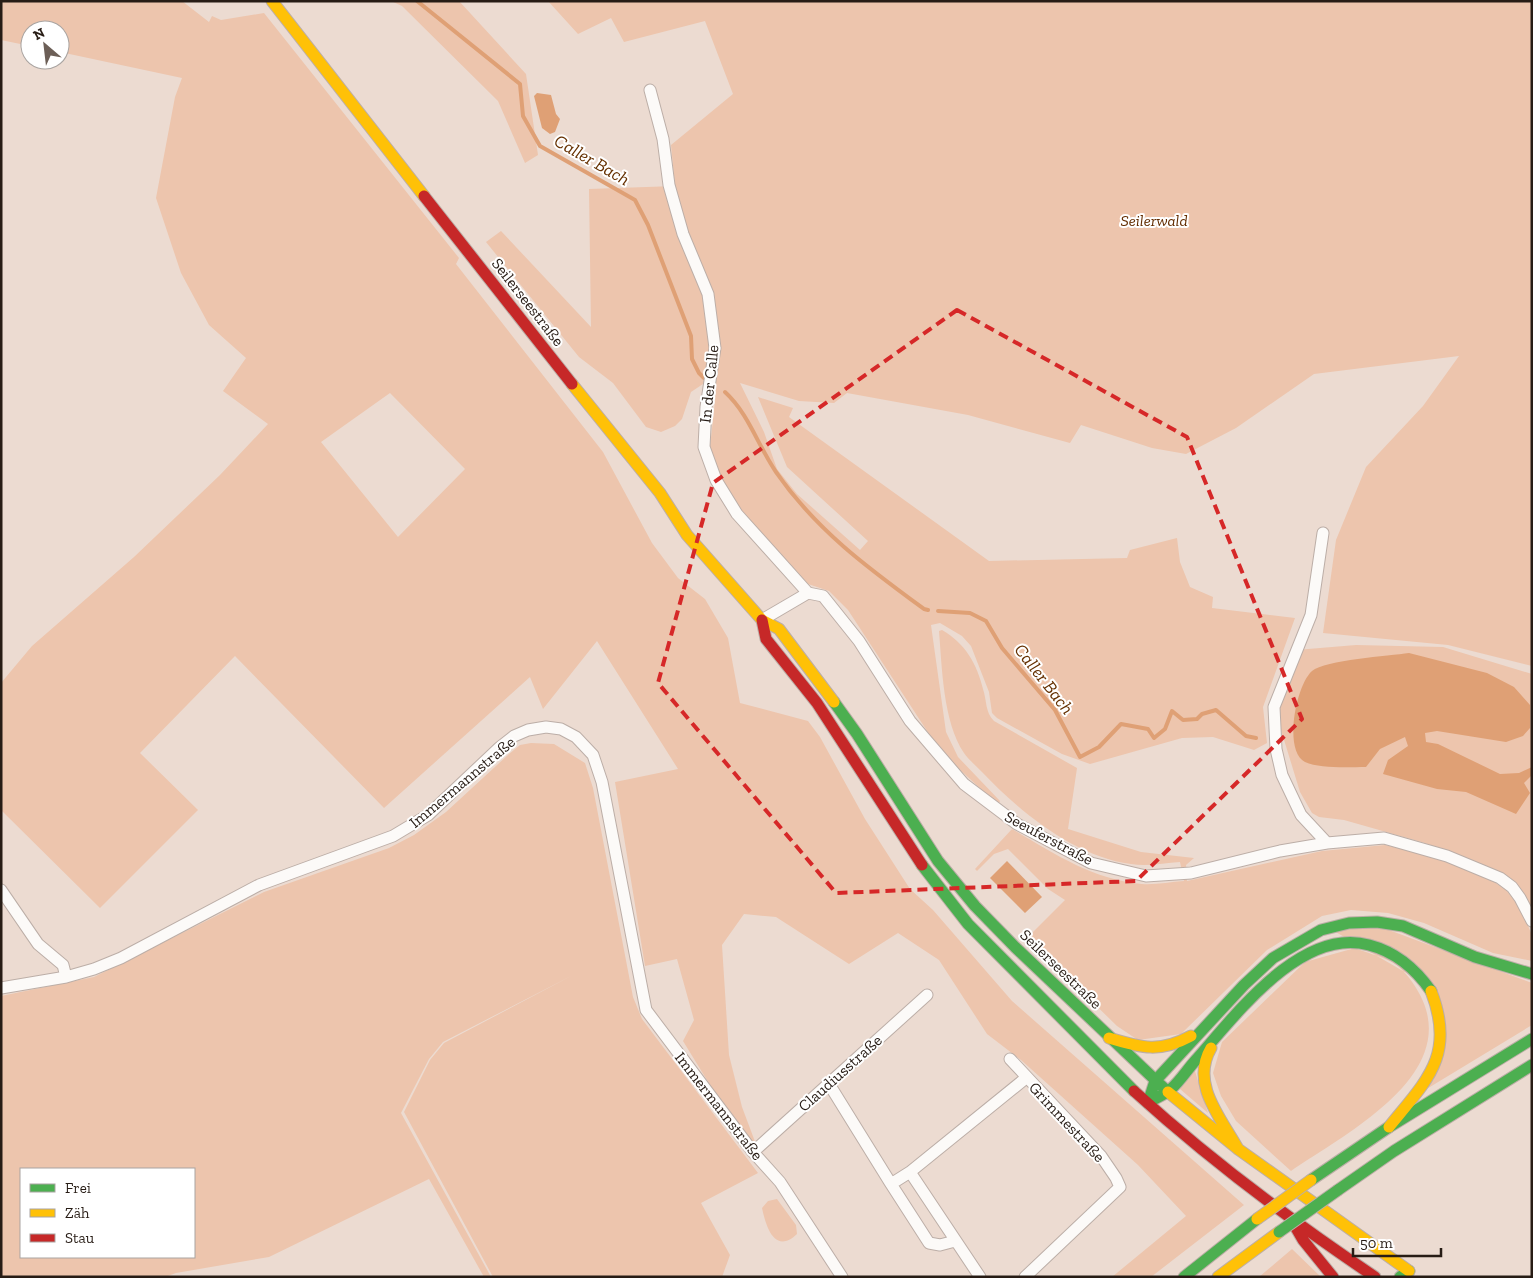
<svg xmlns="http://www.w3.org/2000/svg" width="1533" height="1278" font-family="'Zilla Slab',serif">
  <rect width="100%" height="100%" fill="#ecdbd1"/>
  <path fill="#edc5ad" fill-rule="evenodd" d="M 1,1 L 182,1 L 209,22 L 212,16 L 221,20 L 264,13 L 459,258 L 456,264 L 603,452 L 652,543 L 678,578 L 705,599 L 728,638 L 740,703 L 808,721 L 820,737 L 865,819 L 910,889 L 933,910 L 1012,1001 L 1244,1205 L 1151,1277 L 1112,1277 L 1186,1216 L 1138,1165 L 1021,1060 L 987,1034 L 939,960 L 898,933 L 849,964 L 776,917 L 744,914 L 722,945 L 729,1055 L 742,1107 L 757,1147 L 729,1116 L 683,1041 L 694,1020 L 677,959 L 645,966 L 615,782 L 678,769 L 597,641 L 543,709 L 530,677 L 384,808 L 235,656 L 140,753 L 198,810 L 100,908 L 1,810 L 1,683 L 32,646 L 134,557 L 220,475 L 268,424 L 223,391 L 246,358 L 209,325 L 181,273 L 156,198 L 175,97 L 182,78 L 60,52 L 60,30 L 30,30 L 30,46 L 1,40 ZM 390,393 L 465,469 L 398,537 L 321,442 Z
    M 391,1 L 459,1 L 526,74 L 538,155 L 525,163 L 498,101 L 402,6 Z
    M 548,1 L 1532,1 L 1532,666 L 1448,645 L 1323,633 L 1336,540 L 1366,467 L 1423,406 L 1459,356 L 1314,374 L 1236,428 L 1186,454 L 1152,448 L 1081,425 L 1070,443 L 968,415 L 847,393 L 834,403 L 799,401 L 740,383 L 764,432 L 777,469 L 797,494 L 860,550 L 868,541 L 787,467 L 758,397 L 793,408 L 789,417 L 989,561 L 1127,558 L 1130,550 L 1177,538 L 1180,562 L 1190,587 L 1213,597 L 1212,608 L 1295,618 L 1263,707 L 1267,743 L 1254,750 L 1213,737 L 1182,738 L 1090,764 L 1062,754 L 997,718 L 992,713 L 989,692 L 971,646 L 962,636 L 940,623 L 931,625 L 946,732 L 958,757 L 1000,801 L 998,805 L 956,766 L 931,737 L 848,610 L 829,591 L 808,584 L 742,512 L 720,478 L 710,447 L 716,392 L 703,384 L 691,392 L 682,419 L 675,426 L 661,432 L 646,427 L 613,383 L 579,357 L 486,242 L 501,231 L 591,327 L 589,189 L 675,186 L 671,145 L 733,94 L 705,21 L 624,42 L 611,18 L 578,34 Z
    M 942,630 C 965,643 977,664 983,689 C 987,701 985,712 994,721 L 1077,768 L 1068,829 L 1141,852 L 1194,858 L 1186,865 L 1187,881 L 1322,851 L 1385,845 L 1440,858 L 1484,875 L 1506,890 L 1521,908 L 1531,933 L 1532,961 L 1493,953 L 1424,923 L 1388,913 L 1351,910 L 1322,916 L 1267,950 L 1181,1034 L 1138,1040 L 1117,1026 L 1027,938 L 1065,900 L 1048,889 L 1008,849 L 994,854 L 977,871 L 975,869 L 1012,829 C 1053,853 1093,880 1142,884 C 1155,885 1170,882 1184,881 L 1180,862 C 1164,863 1147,867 1131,864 C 1075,857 1020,812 982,772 C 976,766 969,760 964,753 C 943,722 942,667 939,631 Z
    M 1356,645 L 1443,647 L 1532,674 L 1532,913 L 1491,869 L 1425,843 L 1344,820 L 1319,817 L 1312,813 L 1300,792 L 1274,707 L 1296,650 Z
    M 531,743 L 554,744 L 585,763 L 593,788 L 633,997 L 642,1019 L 758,1173 L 701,1203 L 730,1255 L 722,1277 L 493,1277 L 404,1112 L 430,1060 L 444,1043 L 573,975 L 443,1042 L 429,1059 L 401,1113 L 491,1277 L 484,1277 L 429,1179 L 269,1257 L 176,1273 L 165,1277 L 1,1277 L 1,996 L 94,977 L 264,892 L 389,848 L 414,835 L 446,812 L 509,754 L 520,745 ZM 21,1169 L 194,1169 L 194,1257 L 21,1257 Z
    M 1378,926 L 1532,983 L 1532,1025 L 1420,1093 L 1434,1079 L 1434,989 L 1334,931 Z
    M 1355,948 C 1367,953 1392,959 1400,968 C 1409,976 1417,988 1422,999 C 1458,1077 1343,1135 1291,1171 L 1236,1121 L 1221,1096 L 1213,1073 L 1222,1042 L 1305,962 Z
    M 1194,1068 L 1208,1113 L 1180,1089 Z
    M 777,1199 L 796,1225 L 797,1234 C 775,1255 766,1227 762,1208 L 768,1201 Z
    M 1292,1249 L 1321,1277 L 1259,1277 Z"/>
  <path fill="#dfa075" d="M 537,93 L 551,95 L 556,114 L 560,119 L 555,132 L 550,134 L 542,128 L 534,96 Z
    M 1409,653 L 1487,673 L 1514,687 L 1530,705 L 1530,728 L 1523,736 L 1506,742 L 1437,731 L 1425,733 L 1426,742 L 1438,744 L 1500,774 L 1519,773 L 1532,767 L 1532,775 L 1524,783 L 1530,793 L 1516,814 L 1466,792 L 1437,789 L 1383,774 L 1388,760 L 1408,746 L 1405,737 L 1380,749 L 1366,767 C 1350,767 1320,769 1305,762 C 1283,751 1296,685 1312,671 C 1325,660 1389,656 1409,653 Z
    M 1007,861 L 1042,897 L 1025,913 L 990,878 Z"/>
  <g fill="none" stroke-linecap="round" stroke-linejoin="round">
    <path stroke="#dfa075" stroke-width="4" d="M 417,1 L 520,84 L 523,116 L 540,146 L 635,200 L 648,225 L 691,336 L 692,359 L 699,373 L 704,378
      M 725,392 C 749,414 758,446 776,472 C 816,530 868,568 924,609 L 928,610
      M 938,611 L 970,613 L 986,621 L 1002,648 L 1055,710 L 1080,757 L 1099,747 L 1121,724 L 1148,729 L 1154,738 L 1165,729 L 1172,711 L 1183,720 L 1197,719 L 1202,714 L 1216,710 L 1246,736 L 1256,738"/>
    <g stroke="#bcaea7" stroke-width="13">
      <path id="street" d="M 650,90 L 663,139 L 669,185 L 683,234 L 708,294 L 715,348 L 706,407 L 704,447 L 716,480 L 737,514 L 808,593
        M 1323,533 L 1311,615 L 1274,707 L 1276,749 L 1282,775 L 1301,815 L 1327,843
        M 762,620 L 808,593 L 823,596 L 859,641 L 910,721 L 964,784 L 1017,824 L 1091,863 L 1146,876 L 1191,873 L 1280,851 L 1327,843 L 1384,838 L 1447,856 L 1500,878 L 1512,887 L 1520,898 L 1532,921
        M 1,890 L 38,944 L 63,965 L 66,977
        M 1,988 L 66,977 L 94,969 L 121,958 L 259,885 L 393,836 L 428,815 L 500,747 L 514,736 L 528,730 L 546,727 L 561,729 L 576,737 L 593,755 L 602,782 L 646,1010 L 753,1152 L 780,1182 L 842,1277
        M 1010,1059 L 1101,1156 L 1116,1178 L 1120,1187 L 1025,1277
        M 829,1084 L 891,1184 L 910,1172 L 980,1277
        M 753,1152 L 927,995
        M 910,1172 L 1026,1078
        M 891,1184 L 929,1243 L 940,1245 L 955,1241"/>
    </g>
    <g stroke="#bcaea7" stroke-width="13">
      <path id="fast" d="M 834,702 L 857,734 L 938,861 L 975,906 L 1015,947 L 1168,1092
        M 922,865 L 968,924 L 1134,1091
        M 1148,1103 C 1155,1098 1164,1095 1171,1089 C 1180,1081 1187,1070 1195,1061 C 1235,1016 1301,926 1369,945 C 1396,952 1415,968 1431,991
        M 1148,1103 L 1155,1081 L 1244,985 L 1273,958 L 1321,930 L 1349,923 L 1377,922 L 1403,926 L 1475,957 L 1532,974
        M 1311,1180 L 1389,1127 L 1532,1039
        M 1338,1190 L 1394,1151 L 1532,1065
        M 1184,1277 L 1257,1219
        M 1400,1277 L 1409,1271"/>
    </g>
    <g stroke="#bcaea7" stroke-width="13">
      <path id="slow" d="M 272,1 L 424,196
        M 572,384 L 660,493 L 687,535 L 762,620 L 779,629 L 834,702
        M 1109,1038 C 1142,1048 1160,1053 1191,1036
        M 1211,1048 C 1190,1084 1221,1118 1238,1149
        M 1168,1092 L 1238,1149 L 1409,1271
        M 1389,1127 C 1427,1080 1456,1055 1431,991
        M 1218,1277 L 1279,1232"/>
    </g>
    <g stroke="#bcaea7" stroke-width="13">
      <path id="jam" d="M 424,196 L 572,384
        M 762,620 L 766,639 L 817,703 L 922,865
        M 1134,1091 C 1210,1160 1290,1220 1375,1277
        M 1292,1221 L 1303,1240 L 1333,1277"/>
    </g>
    <use href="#street" stroke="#fcfaf8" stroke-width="11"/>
    <use href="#fast" stroke="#4caf50" stroke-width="11"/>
    <use href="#slow" stroke="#ffc107" stroke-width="11"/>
    <use href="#jam" stroke="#c62828" stroke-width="11"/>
    <g stroke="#bcaea7" stroke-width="13" stroke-linecap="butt">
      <path id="fast-bridge" d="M 1279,1232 L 1338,1190"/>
    </g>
    <g stroke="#bcaea7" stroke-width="13" stroke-linecap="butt">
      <path id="slow-bridge" d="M 1257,1219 L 1311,1180"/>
    </g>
    <use href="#fast-bridge" stroke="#4caf50" stroke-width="11"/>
    <use href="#slow-bridge" stroke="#ffc107" stroke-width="11"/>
  </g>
  <path fill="none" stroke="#d62828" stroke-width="4" stroke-dasharray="10 6" stroke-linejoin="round" d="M 957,310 L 1187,437 L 1302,719 L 1136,881 L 836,893 L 658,683 L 713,483 Z"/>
  <g text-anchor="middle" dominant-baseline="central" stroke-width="4" stroke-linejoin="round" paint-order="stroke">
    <g font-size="16" font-style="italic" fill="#622c00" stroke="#fff">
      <text x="1154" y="220">Seilerwald</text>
    </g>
    <g font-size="16" fill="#271c15" stroke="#fff">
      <text transform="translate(528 302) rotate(52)">Seilerseestraße</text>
      <text transform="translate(709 384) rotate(-84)">In der Calle</text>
      <text transform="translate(462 782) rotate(-40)">Immermannstraße</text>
      <text transform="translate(1049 838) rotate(28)">Seeuferstraße</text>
      <text transform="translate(1061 969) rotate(44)">Seilerseestraße</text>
      <text transform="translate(840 1073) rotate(-42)">Claudiusstraße</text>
      <text transform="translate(719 1106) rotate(52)">Immermannstraße</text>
      <text transform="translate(1067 1122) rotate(47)">Grimmestraße</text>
    </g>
    <g font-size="18" font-style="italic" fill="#653001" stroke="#fff">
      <text transform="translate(592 160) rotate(30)">Caller Bach</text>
      <text transform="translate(1044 679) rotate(52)">Caller Bach</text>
    </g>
  </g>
  <rect width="1533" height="1278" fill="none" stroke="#271c15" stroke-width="5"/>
  <rect x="20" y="1168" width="175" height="90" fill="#ffffff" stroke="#a9a4a1"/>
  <rect x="30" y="1184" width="25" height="8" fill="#4caf50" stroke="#a9a4a1"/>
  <text x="65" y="1193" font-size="15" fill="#271c15">Frei</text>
  <rect x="30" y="1209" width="25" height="8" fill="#ffc107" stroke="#a9a4a1"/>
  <text x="65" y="1218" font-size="15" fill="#271c15">Zäh</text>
  <rect x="30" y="1234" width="25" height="8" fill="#c62828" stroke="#a9a4a1"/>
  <text x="65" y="1243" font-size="15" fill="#271c15">Stau</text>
  <g transform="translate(45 45) rotate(332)"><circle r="24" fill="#ffffff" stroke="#a9a4a1"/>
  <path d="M0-4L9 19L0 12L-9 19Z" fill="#6c5f57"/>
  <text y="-8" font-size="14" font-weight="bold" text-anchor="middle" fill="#271c15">N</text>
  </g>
  <path d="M1353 1248v8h88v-8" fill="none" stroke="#271c15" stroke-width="2.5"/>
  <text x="1360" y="1248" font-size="15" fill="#271c15" stroke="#ffffff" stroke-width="4" paint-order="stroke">50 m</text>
</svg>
